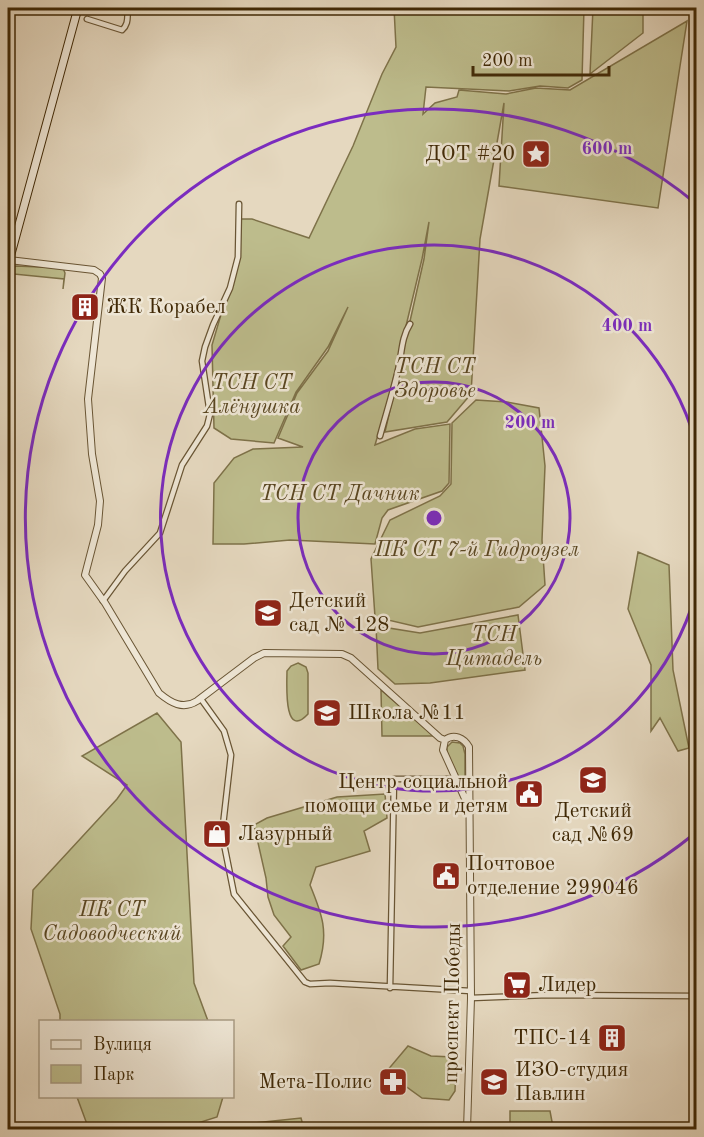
<svg xmlns="http://www.w3.org/2000/svg" width="704" height="1137" font-family="'Old Standard TT',serif">
  <rect width="100%" height="100%" fill="#e5d8bf"/>
  <filter id="stains"><feTurbulence type="fractalNoise" baseFrequency=".00333" numOctaves="4"/><feColorMatrix values="0 0 0 0 .2 0 0 0 0 .09 0 0 0 0 .02 0 0 0 .5 -.17"/></filter>
  <radialGradient id="worn" r=".72"><stop offset=".6" stop-color="#630" stop-opacity="0"/><stop offset="1" stop-color="#630" stop-opacity=".3"/></radialGradient>
  <path fill="#bdbc8c" stroke="#7e7249" stroke-width="1.5" d="M 394,8 L 584,8 L 582,80 L 568,88 L 540,86 L 509,91 L 426,87 L 423,114 L 435,103 L 457,97 L 459,90 L 506,94 L 536,88 L 570,90 L 687,21 L 658,208 L 499,186 L 504,103 L 480,239 L 471,394 L 447,422 L 385,432 L 424,259 L 429,222 L 422,259 L 389,397 L 375,445 L 415,429 L 450,424 L 449,483 L 442,491 L 388,510 L 382,518 L 375,544 L 290,540 L 244,544 L 213,544 L 214,483 L 234,458 L 253,449 L 303,447 L 278,438 L 297,393 L 328,351 L 348,307 L 328,347 L 296,392 L 274,443 L 231,439 L 214,428 L 212,345 L 238,257 L 241,219 L 252,219 L 309,238 L 353,146 L 382,74 L 396,47 Z
    M 593,8 L 643,8 L 643,33 L 590,74 Z
    M 16,266 L 63,268 L 65,273 L 63,289 L 64,279 L 14,274 L 8,295 L 8,270 Z
    M 476,400 L 507,402 L 539,408 L 545,466 L 542,540 L 545,585 L 519,607 L 418,627 L 375,617 L 371,559 L 390,520 L 440,496 L 451,484 L 452,423 Z
    M 638,552 L 669,565 L 673,670 L 689,748 L 678,751 L 660,718 L 651,731 L 651,665 L 628,609 Z
    M 518,615 L 525,670 L 430,683 L 395,684 L 378,669 L 376,626 L 420,633 Z
    M 298,663 L 306,667 L 308,673 L 308,714 C 283,741 287,682 287,671 L 291,666 Z
    M 381,690 L 434,736 L 382,736 Z
    M 157,713 L 181,742 L 194,983 L 208,1021 L 60,1021 L 60,1014 L 31,929 L 33,890 L 117,799 L 127,785 L 82,756 Z
    M 452,742 L 460,743 L 463,746 L 465,754 L 465,790 L 447,754 L 447,747 Z
    M 385,794 L 387,818 L 364,831 L 370,851 L 316,867 L 310,885 C 322,914 329,932 319,964 L 301,970 L 283,946 L 291,937 L 274,915 L 268,897 L 266,878 L 254,825 L 267,818 L 337,797 Z
    M 408,1046 L 431,1056 L 453,1057 L 456,1063 L 455,1091 L 449,1100 L 422,1098 L 386,1072 Z
    M 77,1097 L 77,1096 L 223,1097 L 217,1117 L 179,1129 L 98,1130 L 88,1127 Z
    M 510,1111 L 550,1111 L 553,1127 L 551,1129 L 545,1129 L 544,1123 L 510,1123 Z
    M 301,1118 L 304,1129 L 198,1129 Z"/>
  <g fill="none" stroke-linecap="round" stroke-linejoin="round">
    <g stroke="#695534" stroke-width="7">
      <path id="minor" d="M 87,19 L 122,30 C 129,24 127,17 128,8
        M 380,436 C 386,414 393,392 398,370 C 402,354 401,338 410,324
        M 103,601 L 125,571 L 160,533 L 182,465 L 207,426 L 210,414 L 202,361 L 205,347 L 213,325 L 230,288 L 238,257 L 239,204
        M 201,699 L 224,731 L 231,755 L 222,834 L 234,894 L 305,982 L 310,984 L 330,983 L 471,991
        M 390,988 L 394,779 L 455,779
        M 471,998 L 548,995 L 696,996"/>
    </g>
    <g stroke="#695534" stroke-width="8">
      <path id="tertiary" d="M 9,260 L 94,270 L 100,274 L 102,278 L 88,399 L 92,454 L 100,501 L 98,525 L 85,575 L 105,603 L 159,693 C 171,703 183,710 197,701 L 254,658 L 264,653 L 342,654 L 351,658 L 440,738 L 445,740
        M 445,740 C 454,733 464,738 469,747 L 471,998 L 467,1130
        M 445,740 L 443,750 L 467,803"/>
    </g>
    <g stroke="#402906" stroke-width="9">
      <path id="secondary" d="M 8,265 L 78,8"/>
    </g>
    <use href="#minor" stroke="#eee6d5" stroke-width="4.5"/>
    <use href="#tertiary" stroke="#eee6d5" stroke-width="6"/>
    <use href="#secondary" stroke="#eee6d5" stroke-width="7"/>
  </g>
  <g fill="none" stroke="#7b2cbf" stroke-width="3">
    <circle cx="434" cy="518" r="136"/>
    <path d="M696 593A273 273 0 1 1 696 443"/>
    <path d="M694 834A409 409 0 1 1 694 202"/>
  </g>
  <defs>
    <g id="sight-square" transform="scale(1.5)"><rect x="-9" y="-9" width="18" height="18" rx="4" fill="#8f2418" stroke="#eee6d5"/><path d="M0-6L1.8-2.2L6-1.7L2.9 1.2L3.7 5.4L0 3.3L-3.7 5.4L-2.9 1.2L-6-1.7L-1.8-2.2Z" fill="#fff"/></g>
    <g id="building-square" transform="scale(1.5)"><rect x="-9" y="-9" width="18" height="18" rx="4" fill="#8f2418" stroke="#eee6d5"/><path d="M-4-6H4V6H1V3H-1V6H-4ZM-2.5-4.3h1.7v1.8h-1.7ZM.8-4.3h1.7v1.8H.8ZM-2.5-1h1.7V.8h-1.7ZM.8-1h1.7V.8H.8Z" fill="#fff"/></g>
    <g id="school-square" transform="scale(1.5)"><rect x="-9" y="-9" width="18" height="18" rx="4" fill="#8f2418" stroke="#eee6d5"/><path d="M0-5L7-2L0 1L-7-2ZM-4 1L0 2.5L4 1V4Q0 6-4 4Z" fill="#fff"/></g>
    <g id="civic-square" transform="scale(1.5)"><rect x="-9" y="-9" width="18" height="18" rx="4" fill="#8f2418" stroke="#eee6d5"/><path d="M-.6-6.5H3V-4.5H.6V-3L4-1V1h2V6H-6V1h2V-1L-.6-3ZM-1.2 2.5V6h2.4V2.5Z" fill="#fff"/></g>
    <g id="shop-square" transform="scale(1.5)"><rect x="-9" y="-9" width="18" height="18" rx="4" fill="#8f2418" stroke="#eee6d5"/><path d="M-5-2.5h2.3a2.7 3.5 0 0 1 5.4 0H5L5.5 6h-11ZM-1.5-2.5h3a1.5 2.3 0 0 0-3 0Z" fill="#fff"/></g>
    <g id="supermarket-square" transform="scale(1.5)"><rect x="-9" y="-9" width="18" height="18" rx="4" fill="#8f2418" stroke="#eee6d5"/><path d="M-6-5.5h2.5l.6 2H6L4.5 2H-2.5L-4.4-4H-6ZM-1.5 3.2a1.3 1.3 0 1 0 .1 0ZM3 3.2a1.3 1.3 0 1 0 .1 0Z" fill="#fff"/></g>
    <g id="pharmacy-square" transform="scale(1.5)"><rect x="-9" y="-9" width="18" height="18" rx="4" fill="#8f2418" stroke="#eee6d5"/><path d="M-2-6h4v4h4v4h-4v4h-4v-4h-4v-4h4Z" fill="#fff"/></g>
  </defs>
  <g fill-rule="evenodd">
    <use href="#sight-square" x="536" y="154"/>
    <use href="#building-square" x="85" y="307"/>
    <use href="#school-square" x="268" y="613"/>
    <use href="#school-square" x="327" y="713"/>
    <use href="#school-square" x="593" y="780"/>
    <use href="#civic-square" x="529" y="794"/>
    <use href="#shop-square" x="217" y="834"/>
    <use href="#civic-square" x="446" y="876"/>
    <use href="#supermarket-square" x="517" y="985"/>
    <use href="#building-square" x="612" y="1038"/>
    <use href="#pharmacy-square" x="393" y="1082"/>
    <use href="#school-square" x="494" y="1082"/>
  </g>
  <g text-anchor="middle" dominant-baseline="central" stroke-width="5" stroke-linejoin="round" paint-order="stroke">
    <g font-size="21" fill="#402906" stroke="#eee6d5" text-anchor="start">
      <text x="515" y="154" text-anchor="end">ДОТ #20</text>
      <text x="106" y="307">ЖК Корабел</text>
      <text x="289" y="601">Детский<tspan x="289" dy="24">сад № 128</tspan></text>
      <text x="348" y="713">Школа №11</text>
      <text x="508" y="782" text-anchor="end">Центр социальной<tspan x="508" dy="24">помощи семье и детям</tspan></text>
      <text x="593" y="811" text-anchor="middle">Детский<tspan x="593" dy="24">сад №69</tspan></text>
      <text x="238" y="834">Лазурный</text>
      <text x="467" y="864">Почтовое<tspan x="467" dy="24">отделение 299046</tspan></text>
      <text x="538" y="985">Лидер</text>
      <text x="591" y="1038" text-anchor="end">ТПС-14</text>
      <text x="515" y="1070">ИЗО-студия<tspan x="515" dy="24">Павлин</tspan></text>
      <text x="372" y="1082" text-anchor="end">Мета-Полис</text>
    </g>
    <g font-size="21" font-style="italic" fill="#594621" stroke="#eee6d5">
      <text x="435" y="367">ТСН СТ<tspan x="435" dy="24">Здоровье</tspan></text>
      <text x="252" y="383">ТСН СТ<tspan x="252" dy="24">Алёнушка</tspan></text>
      <text x="340" y="494">ТСН СТ Дачник</text>
      <text x="477" y="550">ПК СТ 7-й Гидроузел</text>
      <text x="494" y="635">ТСН<tspan x="494" dy="24">Цитадель</tspan></text>
      <text x="112" y="910">ПК СТ<tspan x="112" dy="24">Садоводческий</tspan></text>
    </g>
    <g font-size="21" fill="#402906" stroke="#eee6d5">
      <text transform="translate(453 1003) rotate(-89)">проспект Победы</text>
    </g>
  </g>
  <circle cx="434" cy="518" r="9" fill="#7b2cbf" stroke="#eee6d5" stroke-width="3"/>
  <g font-size="18" text-anchor="middle" font-weight="bold" fill="#7b2cbf" stroke="#eee6d5" stroke-width="5" stroke-linejoin="round" paint-order="stroke">
    <text x="607" y="154">600 m</text>
    <text x="627" y="331">400 m</text>
    <text x="530" y="428">200 m</text>
  </g>
  <rect width="704" height="1137" fill="none" stroke="#e5d8bf" stroke-width="30"/>
  <rect x="9" y="9" width="686" height="1119" fill="none" stroke="#402906" stroke-width="3"/>
  <rect x="15" y="15" width="674" height="1107" fill="none" stroke="#402906" stroke-width="1.5"/>
  <rect x="39" y="1020" width="195" height="78" fill="#eee6d5" stroke="#a89a82" stroke-width="1.5"/>
  <rect x="51" y="1040" width="30" height="9" fill="#eee6d5" stroke="#a89a82" stroke-width="1.5"/>
  <text x="93" y="1050" font-size="18" fill="#402906">Вулиця</text>
  <rect x="51" y="1065" width="30" height="18" fill="#bdbc8c" stroke="#a89a82" stroke-width="1.5"/>
  <text x="93" y="1080" font-size="18" fill="#402906">Парк</text>
  <path d="M473 66v9h136v-9" fill="none" stroke="#402906" stroke-width="3"/>
  <text x="482" y="66" font-size="18" fill="#402906" stroke="#eee6d5" stroke-width="4.5" paint-order="stroke">200 m</text>
  <rect width="100%" height="100%" filter="url(#stains)"/>
  <rect width="100%" height="100%" fill="url(#worn)"/>
</svg>
